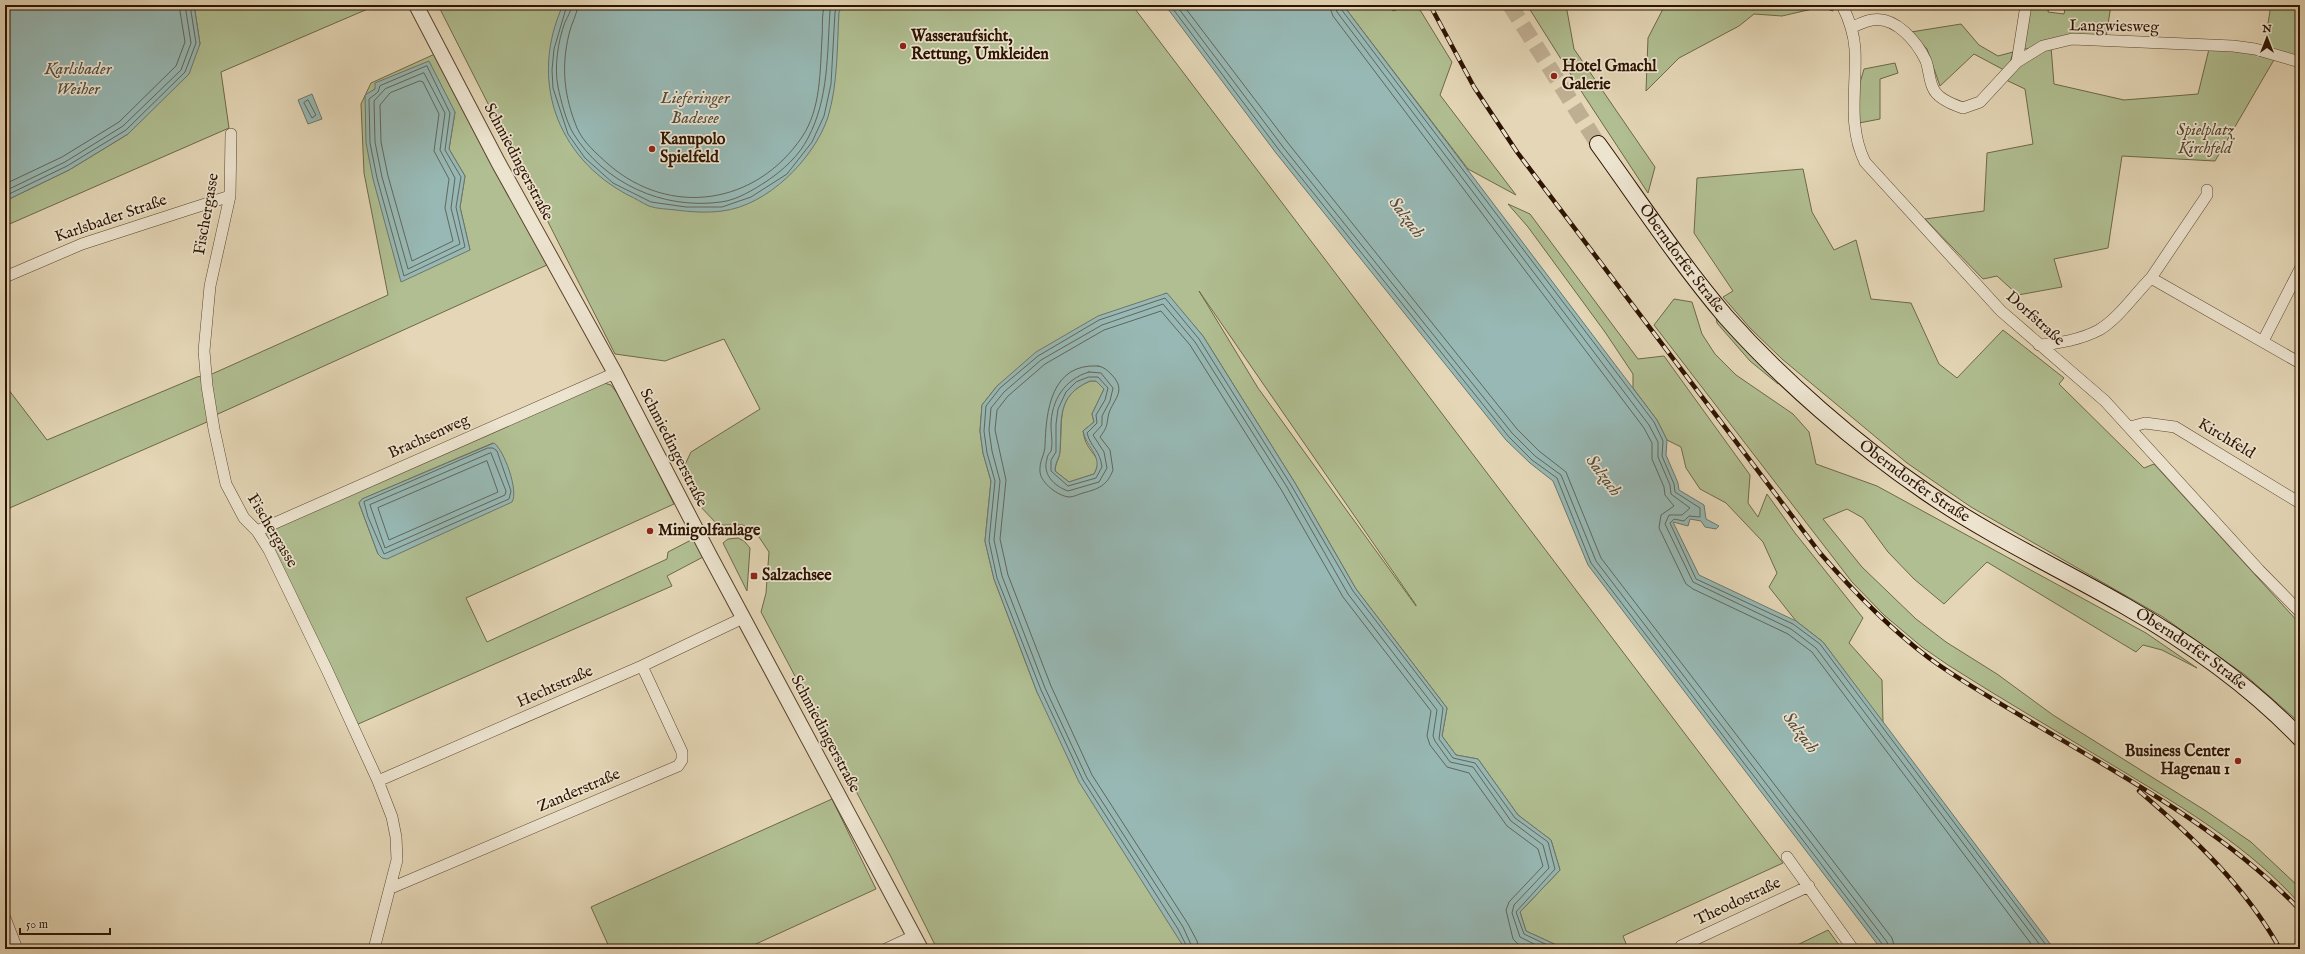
<svg xmlns="http://www.w3.org/2000/svg" width="2305" height="954" font-family="'IM FELL English',serif">
  <rect width="100%" height="100%" fill="#e4d6b6"/>
  <filter id="stains"><feTurbulence type="fractalNoise" baseFrequency=".005" numOctaves="4"/><feColorMatrix values="0 0 0 0 .2 0 0 0 0 .09 0 0 0 0 .02 0 0 0 .5 -.17"/></filter>
  <radialGradient id="worn" r=".72"><stop offset=".6" stop-color="#630" stop-opacity="0"/><stop offset="1" stop-color="#630" stop-opacity=".3"/></radialGradient>
  <path fill="#b0be91" stroke="#6e6848" fill-rule="evenodd" d="M 194,5 L 377,5 L 221,72 L 229,128 L 5,226 L 5,201 L 69,170 L 128,134 L 200,44 Z
    M 438,5 L 1132,5 L 1783,863 L 1623,936 L 1628,949 L 1565,949 L 1526,931 L 1520,912 L 1560,870 L 1551,840 L 1518,815 L 1478,759 L 1456,755 L 1442,736 L 1447,708 L 1356,589 L 1295,483 L 1203,336 L 1166,293 L 997,386 L 982,405 L 980,431 L 983,453 L 991,481 L 985,541 L 994,579 L 1037,692 L 1185,949 L 937,949 L 891,857 L 761,612 L 766,593 L 769,552 L 757,534 L 743,525 L 718,525 L 697,503 L 681,473 L 691,452 L 760,409 L 724,339 L 665,361 L 615,354 ZM 1199,291 L 1416,605 L 1416,606 L 1258,388 Z
    M 1343,5 L 1391,5 L 1393,11 L 1410,5 L 1417,5 L 1452,62 L 1440,95 L 1516,195 L 1468,169 Z
    M 1527,5 L 1566,5 L 1574,49 L 1655,167 L 1648,193 L 1585,97 Z
    M 1665,5 L 1831,5 L 1833,11 L 1821,7 L 1782,16 L 1754,14 L 1739,26 L 1679,58 L 1646,91 L 1648,38 Z
    M 2031,5 L 2049,5 L 2048,12 L 2064,14 L 2066,5 L 2111,5 L 2106,37 L 2026,49 L 2023,47 Z
    M 2271,5 L 2300,5 L 2300,59 L 2264,48 Z
    M 1961,24 L 1979,45 L 1998,56 L 2013,52 L 2010,63 L 2004,70 L 1974,54 L 1940,86 L 1927,49 L 1911,32 Z
    M 2051,47 L 2054,84 L 2124,100 L 2198,94 L 2209,49 L 2233,50 L 2275,58 L 2215,161 L 2122,156 L 2108,248 L 2054,259 L 2062,287 L 2018,295 L 1997,276 L 1983,279 L 1925,219 L 1984,211 L 1987,153 L 2033,144 L 2025,89 L 2006,80 L 2019,66 Z
    M 437,53 L 547,265 L 218,414 L 207,422 L 5,510 L 5,385 L 47,440 L 197,377 L 212,374 L 388,295 L 364,173 L 361,104 L 371,83 ZM 375,89 L 455,112 L 449,149 L 465,176 L 460,207 L 470,250 L 365,96 Z
    M 1895,63 L 1898,73 L 1880,79 L 1880,119 L 1859,123 L 1859,86 L 1864,69 Z
    M 1803,169 L 1812,212 L 1834,250 L 1856,240 L 1871,299 L 1911,303 L 1939,364 L 1957,378 L 2003,330 L 2064,378 L 2059,384 L 2144,468 L 2154,464 L 2300,624 L 2300,723 L 2245,675 L 2163,617 L 1971,507 L 1907,463 L 1782,359 L 1750,328 L 1723,297 L 1733,291 L 1694,233 L 1697,178 Z
    M 1508,204 L 1530,214 L 1638,359 L 1664,356 L 1750,475 L 1748,503 L 1758,517 L 1767,494 L 1795,533 L 1863,618 L 1849,643 L 1882,680 L 1883,723 L 1823,642 L 1796,621 L 1769,587 L 1777,573 L 1763,542 L 1726,503 L 1700,489 L 1686,468 L 1681,447 L 1667,440 L 1657,420 L 1633,388 L 1633,374 L 1605,332 L 1528,227 Z
    M 1674,299 L 1692,302 L 1702,334 L 1715,354 L 1736,375 L 1793,414 L 1809,432 L 1816,464 L 1877,486 L 2146,633 L 2197,668 L 2162,650 L 2143,645 L 2136,652 L 1987,562 L 1944,604 L 1914,579 L 1888,552 L 1863,518 L 1847,509 L 1823,519 L 1862,567 L 1916,619 L 1946,642 L 1997,674 L 2053,715 L 2206,811 L 2251,842 L 2300,888 L 2300,904 C 2250,848 2187,810 2124,772 C 2065,736 2006,702 1948,665 L 1922,647 L 1884,615 L 1852,582 L 1654,325 Z
    M 1716,317 L 1781,382 L 1778,384 L 1750,361 L 1717,323 Z
    M 1090,381 L 1096,381 L 1104,389 L 1092,414 L 1094,422 L 1083,431 C 1084,436 1085,442 1088,446 C 1095,458 1102,459 1094,474 L 1069,482 L 1055,471 C 1055,463 1060,458 1060,451 C 1063,419 1055,396 1090,381 Z
    M 604,383 L 611,385 L 623,401 L 674,504 L 466,598 L 487,642 L 667,559 L 668,552 L 693,539 L 703,557 L 667,576 L 672,586 L 356,725 L 265,534 L 267,530 ZM 493,443 L 378,554 L 359,503 L 362,499 Z
    M 738,538 L 744,541 L 750,548 L 747,591 L 723,543 L 728,539 Z
    M 832,799 L 876,889 L 745,949 L 610,949 L 591,907 Z
    M 1828,930 L 1842,949 L 1789,949 Z"/>
  <path fill="#97b8b4" stroke="#6d766c" fill-rule="evenodd" d="M 5,5 L 194,5 L 200,44 L 189,74 L 128,134 L 69,170 L 5,201 Z
    M 563,5 L 843,5 L 839,12 C 837,46 838,84 828,117 C 814,159 767,206 722,211 C 707,213 691,212 676,210 C 668,209 657,209 649,206 C 642,203 635,198 628,195 C 556,157 529,79 563,5 Z
    M 1165,5 L 1343,5 L 1657,420 L 1667,440 L 1666,455 L 1678,483 L 1679,490 L 1704,505 L 1706,519 L 1719,526 L 1716,529 L 1705,527 L 1701,521 L 1690,519 L 1688,526 L 1673,522 L 1699,575 L 1796,621 L 1823,642 L 2054,949 L 1881,949 L 1588,565 L 1553,481 L 1530,463 L 1506,440 L 1276,153 Z
    M 429,61 L 455,112 L 449,149 L 465,176 L 460,207 L 470,250 L 401,282 L 373,179 L 366,143 L 365,95 L 375,89 L 375,83 Z
    M 312,94 L 322,119 L 308,124 L 298,100 Z
    M 1167,293 L 1203,336 L 1295,483 L 1356,589 L 1447,708 L 1442,736 L 1456,755 L 1478,759 L 1518,815 L 1551,840 L 1560,870 L 1520,912 L 1526,931 L 1565,949 L 1185,949 L 1079,782 L 1037,692 L 994,579 L 985,541 L 991,481 L 983,453 L 980,431 L 982,405 L 997,386 L 1036,352 L 1098,316 ZM 1090,381 L 1096,381 L 1104,389 L 1092,414 L 1094,422 L 1083,431 C 1087,449 1104,457 1094,474 L 1069,482 L 1055,471 C 1055,462 1060,457 1060,451 C 1062,419 1056,396 1090,381 Z
    M 494,443 C 504,450 519,491 512,502 L 387,559 L 382,558 L 378,554 L 359,503 L 362,499 Z"/>
  <g fill="none" stroke-linecap="round" stroke-linejoin="round">
    <path stroke="#62665a" stroke-width="1" d="M 567,5 L 554,49 L 552,70 L 553,88 L 568,134 L 585,158 L 613,183 L 651,202 L 686,207 L 722,207 L 751,197 L 787,174 L 812,142 L 824,116 L 831,84 L 835,12 L 838,5
      M 572,5 C 571,11 568,16 565,22 C 558,41 554,67 558,87 C 561,101 566,121 573,133 C 604,183 662,210 721,202 C 737,200 753,190 767,181 C 783,170 799,156 808,138 C 829,98 827,54 830,11 L 832,5
      M 578,5 C 577,15 571,24 569,34 C 561,67 564,96 577,128 C 583,142 597,154 608,164 C 670,218 756,205 802,137 C 821,109 820,71 822,38 C 823,27 821,15 825,5
      M 1170,5 L 1279,150 L 1509,437 L 1532,460 L 1557,478 L 1591,563 L 1883,945 L 1884,949
      M 1176,5 L 1283,147 L 1512,433 L 1535,456 L 1561,475 L 1596,561 L 1887,942 L 1889,949
      M 1183,5 L 1288,143 L 1517,429 L 1539,451 L 1566,472 L 1601,558 L 1892,938 L 1895,949
      M 1329,5 L 1333,16 L 1644,428 L 1652,443 L 1652,459 L 1664,487 L 1665,495 L 1674,506 L 1661,515 L 1659,528 L 1686,584 L 1693,589 L 1788,634 L 1812,652 L 2035,949
      M 1335,5 L 1337,12 L 1649,425 L 1658,442 L 1658,457 L 1670,485 L 1671,494 L 1690,508 L 1682,515 L 1669,515 L 1665,524 L 1693,582 L 1791,629 L 1816,648 L 2043,949
      M 1340,5 L 1341,9 L 1654,422 L 1663,441 L 1662,456 L 1674,484 L 1675,492 L 1700,508 L 1700,517 L 1689,516 L 1684,521 L 1674,519 L 1670,523 L 1696,579 L 1793,624 L 1820,644 L 2049,949
      M 427,66 L 450,113 L 445,150 L 461,177 L 456,207 L 465,247 L 404,276 L 377,178 L 370,143 L 369,99 L 378,92 L 380,86 Z
      M 424,73 L 445,113 L 440,150 L 455,178 L 451,208 L 460,244 L 408,269 L 382,177 L 375,142 L 374,101 L 385,89 Z
      M 420,81 L 423,82 L 439,114 L 434,151 L 449,179 L 445,208 L 453,241 L 412,261 L 388,176 L 381,142 L 380,105 L 390,93 Z
      M 308,100 L 316,115 L 312,118 L 304,103 Z
      M 5,184 L 62,157 L 119,122 L 176,66 L 185,42 L 179,5
      M 5,191 L 65,162 L 123,126 L 181,70 L 191,43 L 185,5
      M 5,196 L 67,166 L 126,130 L 185,72 L 196,43 L 190,5
      M 1098,366 C 1104,367 1107,370 1111,374 C 1129,392 1111,400 1108,417 C 1107,426 1106,429 1100,437 L 1110,450 L 1113,470 C 1107,486 1098,489 1083,493 C 1079,494 1074,497 1069,497 C 1058,496 1041,483 1040,472 C 1039,461 1045,454 1045,446 C 1046,411 1051,363 1098,366 Z
      M 1089,372 L 1101,373 L 1113,388 L 1110,401 L 1102,416 L 1102,425 L 1093,435 L 1104,452 L 1107,468 L 1099,482 L 1068,491 C 1054,486 1042,474 1047,459 C 1047,455 1050,453 1051,451 C 1053,443 1051,433 1051,426 C 1051,400 1065,379 1089,372 Z
      M 1089,377 L 1098,377 L 1108,388 L 1105,400 L 1096,415 L 1097,423 L 1087,433 C 1091,448 1100,450 1102,467 L 1096,478 L 1068,486 L 1051,471 L 1051,460 L 1056,452 L 1056,424 L 1058,409 L 1066,392 L 1076,382 Z
      M 488,448 L 493,448 L 497,451 L 511,491 L 509,499 L 384,554 L 368,517 L 364,502 Z
      M 491,453 L 506,491 L 505,495 L 385,548 L 370,505 Z
      M 487,461 L 498,492 L 389,540 L 378,508 Z
      M 1188,949 L 1178,929 L 1083,780 L 1041,690 L 997,578 L 989,541 L 995,481 L 987,453 L 984,431 L 986,406 L 1000,388 L 1038,356 L 1099,320 L 1165,298 L 1199,339 L 1291,485 L 1353,591 L 1443,708 L 1439,739 L 1453,758 L 1475,763 L 1515,818 L 1548,842 L 1555,869 L 1516,912 L 1524,934 L 1556,949
      M 1193,949 L 1183,927 L 1087,778 L 1045,688 L 1002,576 L 994,540 L 1000,481 L 992,451 L 989,430 L 991,408 L 1004,392 L 1041,360 L 1102,325 L 1163,304 L 1195,342 L 1287,487 L 1348,594 L 1437,710 L 1433,736 L 1435,741 L 1450,762 L 1473,767 L 1511,821 L 1543,845 L 1549,868 L 1514,905 L 1512,913 L 1520,937 L 1544,949
      M 1199,949 L 1197,941 L 1188,924 L 1092,775 L 1051,686 L 1008,575 L 1000,539 L 1006,480 L 995,430 L 997,410 L 1008,396 L 1045,364 L 1104,330 L 1161,311 L 1190,345 L 1282,491 L 1343,597 L 1431,711 L 1427,736 L 1430,745 L 1447,767 L 1469,773 L 1507,826 L 1538,849 L 1543,866 L 1509,902 L 1506,910 L 1513,939 L 1518,944 L 1529,949"/>
    <path stroke="#bfaf92" stroke-width="16" stroke-dasharray="16 8" stroke-linecap="butt" d="M 1510,5 L 1598,144"/>
    <g stroke="#5b442e" stroke-width="12">
      <path id="minor" d="M 1842,5 C 1849,19 1854,33 1855,49 C 1857,88 1847,126 1865,162 L 2001,311 L 2105,401 L 2259,570 L 2300,612
        M 1852,27 C 1858,25 1865,21 1872,20 C 1896,16 1917,42 1926,61 C 1929,69 1929,80 1933,88 C 1937,98 1954,105 1963,108 L 1980,102 L 2017,62 L 2043,46 L 2072,39 L 2233,46 L 2255,49 L 2300,62
        M 2017,62 L 2026,5
        M 231,134 L 230,196 L 210,286 L 204,351 L 207,386 L 214,429 L 226,484 L 244,518 L 257,531 L 269,550 L 327,670 L 378,781 L 392,817 L 396,837 L 397,860 L 374,949
        M 5,277 L 82,244 L 230,196
        M 2151,278 L 2207,195 L 2207,190
        M 2263,341 L 2300,269
        M 2039,345 C 2058,344 2082,339 2099,330 C 2119,318 2135,294 2151,278 L 2300,363
        M 2130,427 L 2145,423 L 2175,427 L 2300,503
        M 257,531 L 615,373
        M 378,781 L 642,666 L 743,618
        M 1787,857 L 1853,949
        M 391,888 L 678,766 L 682,760 L 682,752 L 642,666
        M 5,918 L 17,949
        M 1681,946 L 1809,886
        M 886,949 L 914,936"/>
    </g>
    <g stroke="#5b442e" stroke-width="16">
      <path id="tertiary" d="M 416,5 L 498,162 L 615,373 L 709,554 L 921,949"/>
    </g>
    <g stroke="#2d1300" stroke-width="18">
      <g id="secondary">
        <path id="s1" d="M 1598,144 C 1640,202 1680,263 1726,317 C 1783,381 1856,444 1926,492 C 1990,536 2059,568 2125,606 C 2188,642 2250,686 2300,738"/>
      </g>
    </g>
    <use href="#minor" stroke="#ede4d0" stroke-width="11"/>
    <use href="#tertiary" stroke="#ede4d0" stroke-width="14"/>
    <use href="#secondary" stroke="#ede4d0" stroke-width="16"/>
    <g stroke="#2d1300" stroke-width="4.5">
      <path id="rail" d="M 1430,5 L 1474,87 L 1517,152 L 1820,553 C 1853,591 1888,627 1929,658 C 1959,680 1991,698 2023,717 C 2120,775 2222,828 2300,910
        M 2139,791 C 2193,837 2245,886 2280,949"/>
    </g>
    <use href="#rail" stroke="#ede4d0" stroke-width="3" stroke-dasharray="9" stroke-linecap="butt"/>
  </g>
  <g fill="#8f2418" stroke="#ede4d0" stroke-width="1.5">
    <circle cx="903" cy="46" r="4"/>
    <circle cx="1554" cy="76" r="4"/>
    <circle cx="652" cy="149" r="4"/>
    <circle cx="650" cy="531" r="4"/>
    <rect x="750" y="572" width="8" height="8" rx="2"/>
    <circle cx="2238" cy="761" r="4"/>
  </g>
  <g text-anchor="middle" dominant-baseline="central" stroke-width="3.5" stroke-linejoin="round" paint-order="stroke">
    <g font-size="16" fill="#2d1300" stroke="#ede4d0">
      <text transform="translate(2114 27) rotate(1)">Langwiesweg</text>
      <text transform="translate(518 162) rotate(62)">Schmiedingerstraße</text>
      <text transform="translate(207 214) rotate(-80)">Fischergasse</text>
      <text transform="translate(111 219) rotate(-19)">Karlsbader Straße</text>
      <text stroke="none"><textPath href="#s1" startOffset="142">Oberndorfer Straße</textPath></text>
      <text transform="translate(2035 319) rotate(42)">Dorfstraße</text>
      <text transform="translate(429 437) rotate(-24)">Brachsenweg</text>
      <text transform="translate(2226 439) rotate(31)">Kirchfeld</text>
      <text transform="translate(673 448) rotate(63)">Schmiedingerstraße</text>
      <text stroke="none"><textPath href="#s1" startOffset="466">Oberndorfer Straße</textPath></text>
      <text transform="translate(272 531) rotate(59)">Fischergasse</text>
      <text stroke="none"><textPath href="#s1" startOffset="790">Oberndorfer Straße</textPath></text>
      <text transform="translate(555 687) rotate(-24)">Hechtstraße</text>
      <text transform="translate(825 734) rotate(62)">Schmiedingerstraße</text>
      <text transform="translate(579 791) rotate(-23)">Zanderstraße</text>
      <text transform="translate(1738 902) rotate(-25)">Theodostraße</text>
    </g>
    <g font-size="16" font-weight="bold" fill="#2d1300" stroke="#ede4d0" text-anchor="start">
      <text x="911" y="37">Wasseraufsicht,<tspan x="911" dy="18">Rettung, Umkleiden</tspan></text>
      <text x="1562" y="67">Hotel Gmachl<tspan x="1562" dy="18">Galerie</tspan></text>
      <text x="660" y="140">Kanupolo<tspan x="660" dy="18">Spielfeld</tspan></text>
      <text x="658" y="531">Minigolfanlage</text>
      <text x="762" y="576">Salzachsee</text>
      <text x="2230" y="752" text-anchor="end">Business Center<tspan x="2230" dy="18">Hagenau 1</tspan></text>
    </g>
    <g font-size="16" font-style="italic" fill="#54462c" stroke="#ede4d0">
      <text x="2205" y="131">Spielplatz<tspan x="2205" dy="18">Kirchfeld</tspan></text>
    </g>
    <g font-size="17" font-style="italic" fill="#524d3f" stroke="#ede4d0">
      <text x="78" y="69">Karlsbader<tspan x="78" dy="20">Weiher</tspan></text>
      <text x="695" y="98">Lieferinger<tspan x="695" dy="20">Badesee</tspan></text>
      <text transform="translate(1406 218) rotate(53)">Salzach</text>
      <text transform="translate(1603 476) rotate(53)">Salzach</text>
      <text transform="translate(1800 733) rotate(53)">Salzach</text>
    </g>
  </g>
  <rect width="2305" height="954" fill="none" stroke="#e4d6b6" stroke-width="20"/>
  <rect x="6" y="6" width="2293" height="942" fill="none" stroke="#2d1300" stroke-width="2"/>
  <rect x="10" y="10" width="2285" height="934" fill="none" stroke="#2d1300"/>
  <g transform="translate(2267 38)" stroke="#ede4d0" stroke-width="3" paint-order="stroke">
  <path d="M0-3L7 15L0 10L-7 15Z" fill="#2d1300"/>
  <text y="-6" font-size="11" font-weight="bold" text-anchor="middle" fill="#2d1300">N</text>
  </g>
  <path d="M20 928v6h90v-6" fill="none" stroke="#2d1300" stroke-width="2"/>
  <text x="26" y="928" font-size="12" fill="#2d1300" stroke="#ede4d0" stroke-width="3" paint-order="stroke">50 m</text>
  <rect width="100%" height="100%" filter="url(#stains)"/>
  <rect width="100%" height="100%" fill="url(#worn)"/>
</svg>
